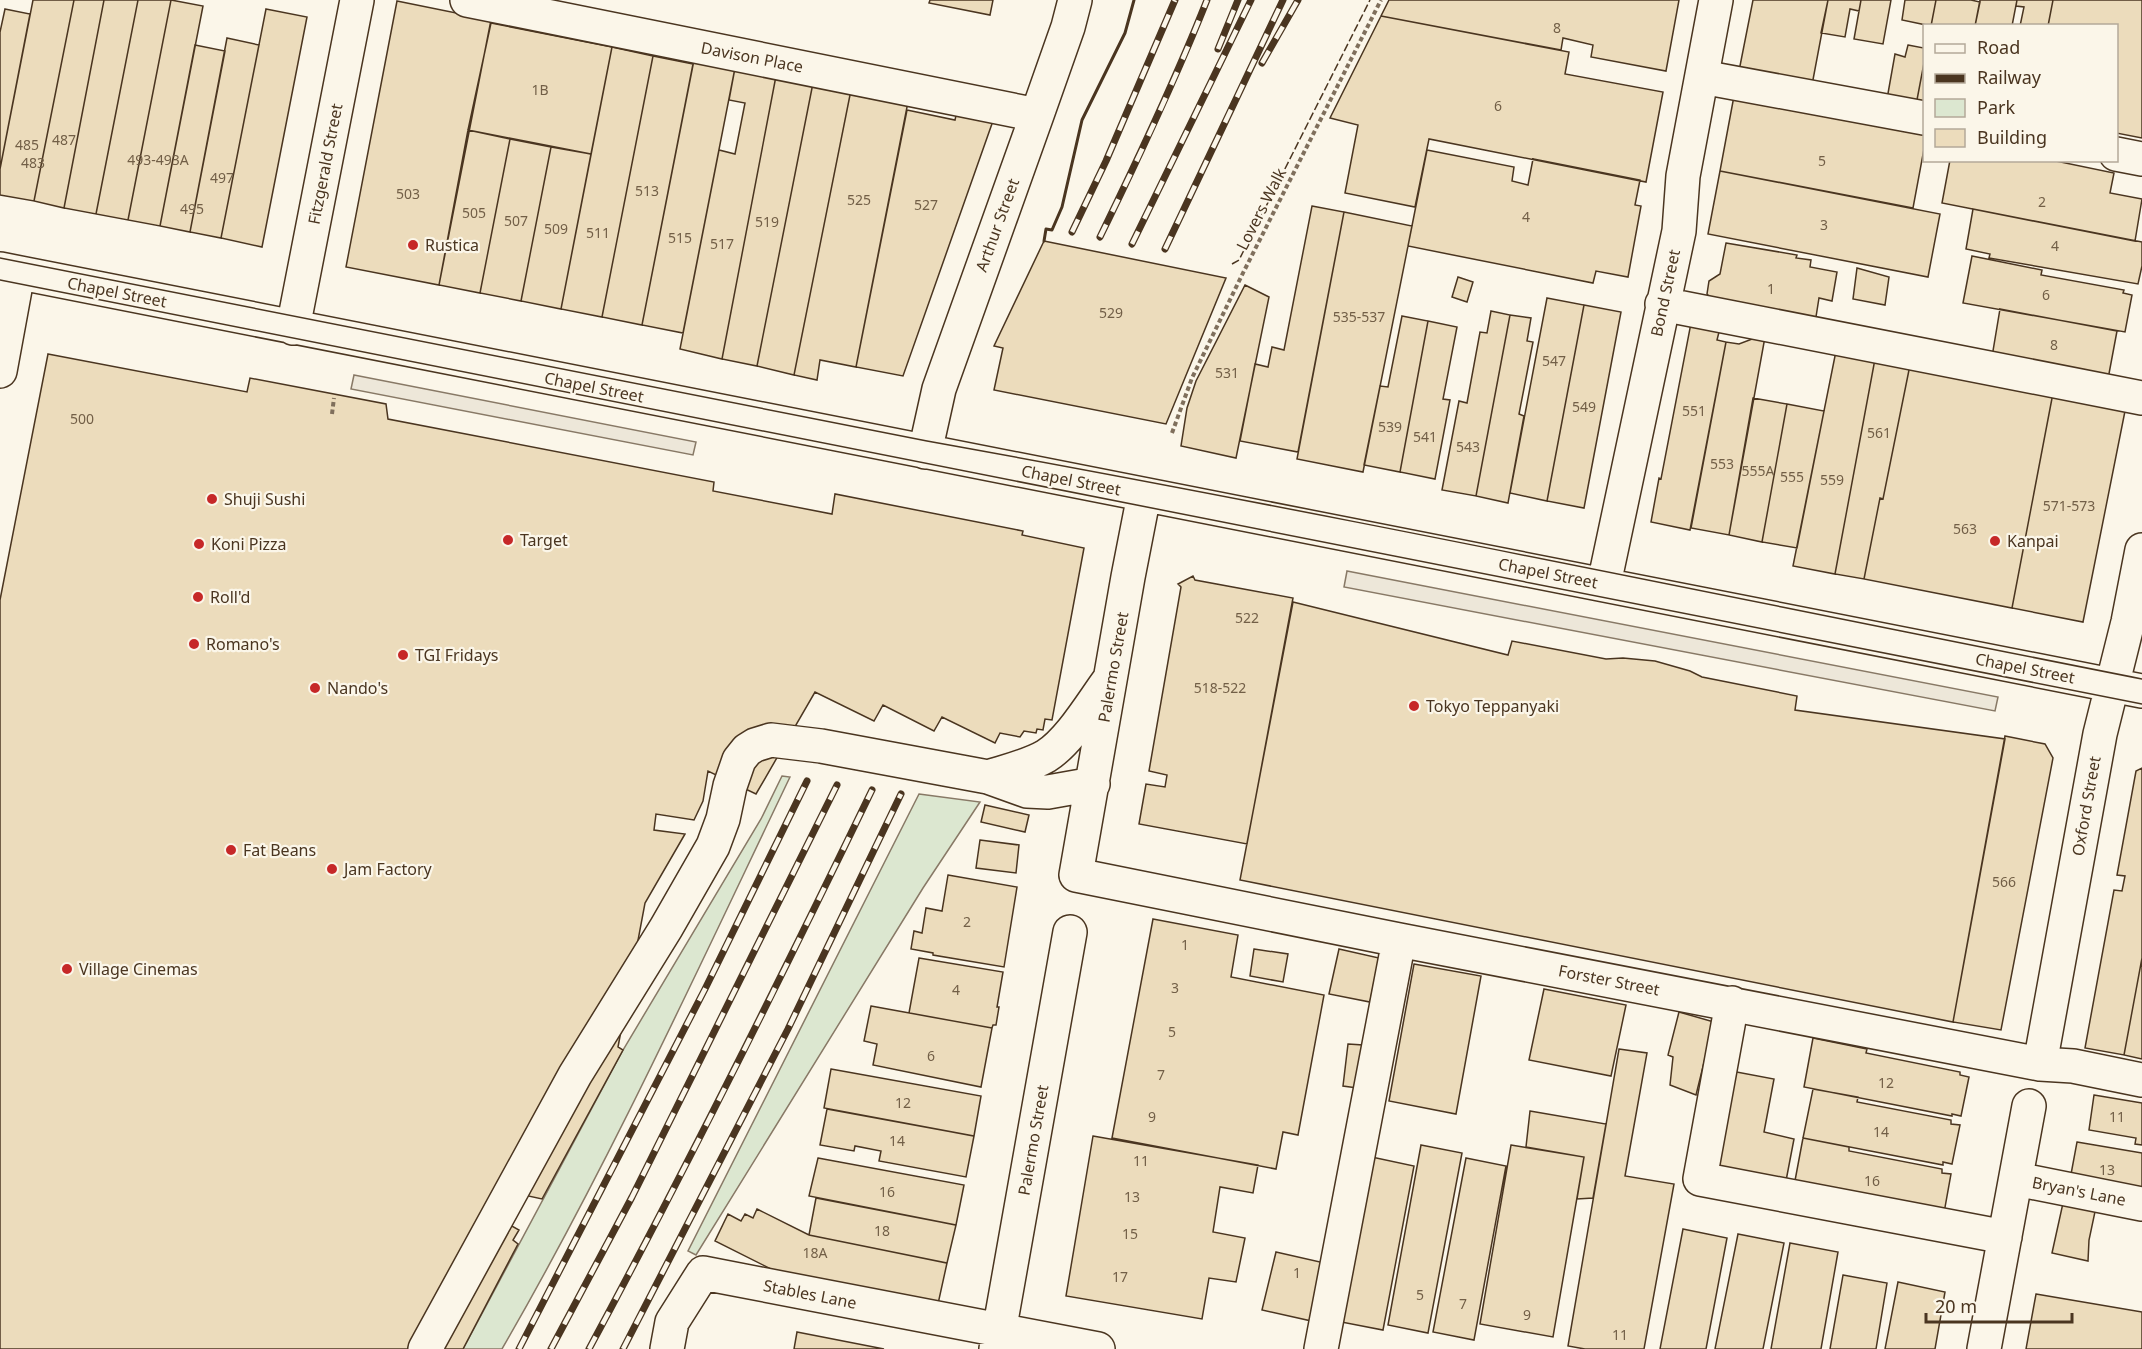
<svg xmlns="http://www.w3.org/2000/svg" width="2142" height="1349" font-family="'Noto Sans',sans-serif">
  <rect width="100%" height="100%" fill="#fbf6e9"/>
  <path fill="#dce7d0" stroke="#887966" stroke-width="1.5" d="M 782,776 L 790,777 C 698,969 609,1164 502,1349 L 463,1349 L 623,1050 L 761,819 Z
    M 919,794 L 980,802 L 923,888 L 696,1255 L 688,1251 Z"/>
  <path fill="#ede7d9" stroke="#887966" stroke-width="1.5" d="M 354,375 L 696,442 L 693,455 L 351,389 Z
    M 1347,571 L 1998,697 L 1995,711 L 1344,587 Z"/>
  <path fill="#ecdcbc" stroke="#4a3520" stroke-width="1.5" d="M 33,0 L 74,0 L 34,201 L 0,195 L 0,169 Z
    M 74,0 L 104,0 L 64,208 L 34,201 Z
    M 104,0 L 138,0 L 96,214 L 64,208 Z
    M 138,0 L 171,0 L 128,220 L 96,214 Z
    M 171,0 L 203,6 L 160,226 L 128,220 Z
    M 930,0 L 993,0 L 990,15 L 929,3 Z
    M 1389,0 L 1679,0 L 1666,71 L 1591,57 L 1593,45 L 1563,38 L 1561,50 L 1381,16 Z
    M 1753,0 L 1828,0 L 1812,85 L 1739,71 Z
    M 1828,0 L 1861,0 L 1859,11 L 1850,9 L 1845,37 L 1821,33 Z
    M 1861,0 L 1891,0 L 1883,44 L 1854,39 Z
    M 1905,0 L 1936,0 L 1931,26 L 1902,20 Z
    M 1936,0 L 1971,0 L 1980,2 L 1975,26 L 1931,26 Z
    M 1980,0 L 2017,0 L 2012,26 L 1975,26 Z
    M 2017,0 L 2053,0 L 2048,26 L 2020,26 L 2024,7 L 2016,6 Z
    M 2053,0 L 2142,0 L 2142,138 L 2116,133 L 2116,26 L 2048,26 Z
    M 397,1 L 491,20 L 439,285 L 346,267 Z
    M 5,9 L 30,14 L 0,169 L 0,32 Z
    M 266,9 L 307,17 L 262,247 L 221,238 Z
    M 1381,16 L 1569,52 L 1565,74 L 1663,92 L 1646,182 L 1429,139 L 1415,207 L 1345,193 L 1358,125 L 1330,118 Z
    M 491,23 L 612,47 L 591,154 L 468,130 Z
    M 227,38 L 259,45 L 221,238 L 190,232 Z
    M 195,45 L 225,51 L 190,232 L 160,226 Z
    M 1908,45 L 1924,48 L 1924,63 L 1916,105 L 1887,99 L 1895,54 L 1905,57 Z
    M 612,47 L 653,56 L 602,317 L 561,309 Z
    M 653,56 L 693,64 L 642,325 L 602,317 Z
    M 694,60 L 735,68 L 683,333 L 642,325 Z
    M 1924,63 L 1924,106 L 1916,105 Z
    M 735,68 L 776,76 L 722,359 L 680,349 L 719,150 L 735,154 L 745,103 L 729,100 Z
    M 776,76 L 813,83 L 757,366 L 722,359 Z
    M 813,83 L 851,90 L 794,375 L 757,366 Z
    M 851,90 L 908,102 L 856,367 L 820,360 L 817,380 L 794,375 Z
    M 1734,96 L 1924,133 L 1924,149 L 1913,208 L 1720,171 Z
    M 907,110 L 955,120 L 957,111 L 994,118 L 903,376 L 856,367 Z
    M 468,130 L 510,139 L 480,293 L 439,285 Z
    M 510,139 L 551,147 L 521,301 L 480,293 Z
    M 551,147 L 591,154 L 561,309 L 521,301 Z
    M 1427,150 L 1514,167 L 1512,181 L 1528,185 L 1533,159 L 1640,180 L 1635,205 L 1641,206 L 1628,277 L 1596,271 L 1593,283 L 1408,246 Z
    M 1950,160 L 2051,160 L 2114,173 L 2110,193 L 2142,199 L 2135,241 L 1942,203 Z
    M 1720,171 L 1940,214 L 1928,277 L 1708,234 Z
    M 1312,206 L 1344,212 L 1298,452 L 1240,441 L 1255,364 L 1268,367 L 1272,347 L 1284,350 Z
    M 1973,209 L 2142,242 L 2142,266 L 2138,284 L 1989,258 L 1990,254 L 1966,249 Z
    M 1344,212 L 1412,226 L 1363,472 L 1297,459 Z
    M 1044,241 L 1226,278 L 1166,424 L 994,390 L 1003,348 L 994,346 Z
    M 1726,243 L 1797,255 L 1796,258 L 1811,260 L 1810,267 L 1837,272 L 1832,301 L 1819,298 L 1815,323 L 1715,304 L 1707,294 L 1709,281 L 1720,274 Z
    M 1972,256 L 2042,270 L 2041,275 L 2124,290 L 2123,293 L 2132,295 L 2125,332 L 1963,303 Z
    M 1857,268 L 1889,277 L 1885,305 L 1853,299 Z
    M 1458,277 L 1473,282 L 1467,302 L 1452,297 Z
    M 1245,285 L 1269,297 L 1236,458 L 1181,446 L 1187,408 L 1196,381 Z
    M 1547,298 L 1584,305 L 1547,501 L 1510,493 Z
    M 1584,305 L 1621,312 L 1584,508 L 1547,501 Z
    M 2000,309 L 2117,331 L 2108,379 L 1992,357 Z
    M 1491,311 L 1510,315 L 1476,496 L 1442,490 L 1459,401 L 1467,403 L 1480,332 L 1487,333 Z
    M 1510,315 L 1531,318 L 1527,341 L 1533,342 L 1519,414 L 1524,416 L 1508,503 L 1476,496 Z
    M 1402,316 L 1428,321 L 1400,472 L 1364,465 L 1380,386 L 1388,387 Z
    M 1428,321 L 1457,327 L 1443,399 L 1450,400 L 1435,479 L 1400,472 Z
    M 1691,323 L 1720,328 L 1717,340 L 1726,342 L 1690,530 L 1651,522 L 1659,478 L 1661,479 Z
    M 1760,336 L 1765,337 L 1729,535 L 1691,528 L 1726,342 L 1739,344 Z
    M 1836,351 L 1875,359 L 1835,574 L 1793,566 Z
    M 48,354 L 247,392 L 250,378 L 386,404 L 388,419 L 714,482 L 713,491 L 832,514 L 835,494 L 1023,531 L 1022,535 L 1084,548 L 1052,720 L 1045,719 L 1043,730 L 1037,729 L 1036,733 L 1024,731 L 1020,737 L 1000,733 L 995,743 L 942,717 L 934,731 L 883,705 L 874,721 L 815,692 L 756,794 L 708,771 L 703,801 L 694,820 L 656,814 L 654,830 L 685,834 L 645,903 L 618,1047 L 623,1050 L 542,1199 L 515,1193 L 503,1221 L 519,1230 L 513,1240 L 518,1244 L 463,1349 L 0,1349 L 0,600 Z
    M 1875,359 L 1910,365 L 1883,499 L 1880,498 L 1864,579 L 1835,574 Z
    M 1910,365 L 2053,393 L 2012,608 L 1864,579 L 1880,498 L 1883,499 Z
    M 2053,393 L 2126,406 L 2083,622 L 2012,608 Z
    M 1753,398 L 1787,404 L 1762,542 L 1729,535 Z
    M 1787,404 L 1824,411 L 1797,548 L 1762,542 Z
    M 1193,576 L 1195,580 L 1293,598 L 1247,844 L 1139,824 L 1146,784 L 1165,787 L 1167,775 L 1149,771 L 1181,587 L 1178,584 Z
    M 1293,602 L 1508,655 L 1512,641 L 1606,659 L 1623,658 L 1655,661 L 1690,671 L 1702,677 L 1797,696 L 1795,710 L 2005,739 L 1953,1022 L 1240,880 Z
    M 2005,736 L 2045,744 L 2053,758 L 2001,1030 L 1953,1022 Z
    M 2142,768 L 2142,958 L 2124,1055 L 2085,1048 L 2114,890 L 2122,891 L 2125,876 L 2117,875 L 2136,771 Z
    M 985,805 L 1029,815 L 1025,832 L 981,822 Z
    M 980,840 L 1019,845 L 1016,873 L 976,868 Z
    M 948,875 L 1017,887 L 1004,967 L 933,955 L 933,953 L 911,949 L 914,931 L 922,933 L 926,908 L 942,911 Z
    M 1153,919 L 1238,935 L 1231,977 L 1324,995 L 1298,1135 L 1283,1132 L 1276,1169 L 1112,1138 Z
    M 1254,949 L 1288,954 L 1283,982 L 1250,976 Z
    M 1339,949 L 1379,958 L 1370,1002 L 1329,994 Z
    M 919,958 L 1003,972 L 997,1007 L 999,1007 L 996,1025 L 993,1025 L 992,1028 L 909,1013 Z
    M 2142,958 L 2142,1059 L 2124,1055 Z
    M 1414,964 L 1481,976 L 1456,1114 L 1389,1101 Z
    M 1544,989 L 1626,1005 L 1611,1076 L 1529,1060 Z
    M 871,1006 L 992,1028 L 981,1087 L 873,1065 L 877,1044 L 864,1041 Z
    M 1679,1012 L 1714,1022 L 1696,1095 L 1670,1085 L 1673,1057 L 1668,1055 Z
    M 1813,1038 L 1867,1049 L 1866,1053 L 1960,1072 L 1960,1075 L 1969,1077 L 1961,1116 L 1952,1114 L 1952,1116 L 1804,1087 Z
    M 1348,1044 L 1363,1045 L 1357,1088 L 1343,1086 Z
    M 1619,1049 L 1647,1053 L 1625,1176 L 1674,1184 L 1644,1349 L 1585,1349 L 1568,1346 Z
    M 831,1069 L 981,1096 L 974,1136 L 824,1108 Z
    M 1726,1070 L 1774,1079 L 1764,1132 L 1794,1139 L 1785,1186 L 1706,1171 Z
    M 1813,1089 L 1858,1097 L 1857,1102 L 1951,1120 L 1951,1124 L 1960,1125 L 1952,1164 L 1943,1162 L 1943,1165 L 1803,1138 Z
    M 2094,1095 L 2142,1103 L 2142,1145 L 2135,1144 L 2136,1138 L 2089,1130 Z
    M 827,1109 L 974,1136 L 966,1177 L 879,1161 L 881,1151 L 855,1146 L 854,1151 L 820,1145 Z
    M 1530,1111 L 1606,1124 L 1593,1198 L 1577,1199 L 1584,1157 L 1526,1147 Z
    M 1093,1136 L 1258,1165 L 1253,1193 L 1220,1187 L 1213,1232 L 1245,1238 L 1236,1282 L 1209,1278 L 1202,1319 L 1066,1296 Z
    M 1803,1138 L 1849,1147 L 1849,1151 L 1942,1169 L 1942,1173 L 1951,1174 L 1944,1213 L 1794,1186 Z
    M 2077,1142 L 2142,1153 L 2142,1198 L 2069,1185 Z
    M 1421,1145 L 1462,1153 L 1428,1333 L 1388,1325 Z
    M 1511,1145 L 1584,1157 L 1553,1337 L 1480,1324 Z
    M 1367,1156 L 1414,1166 L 1383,1330 L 1336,1321 Z
    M 818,1158 L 964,1185 L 956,1225 L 809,1196 Z
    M 1466,1158 L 1506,1166 L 1474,1340 L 1433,1332 Z
    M 816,1198 L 956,1225 L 947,1263 L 809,1235 Z
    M 2063,1203 L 2096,1207 L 2089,1240 L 2088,1261 L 2052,1253 Z
    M 757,1209 L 809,1235 L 947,1263 L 938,1304 L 781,1274 L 715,1241 L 728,1214 L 741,1221 L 745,1214 L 753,1218 Z
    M 1683,1229 L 1727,1238 L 1706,1349 L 1660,1349 Z
    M 1738,1234 L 1784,1243 L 1763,1349 L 1715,1349 Z
    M 1790,1243 L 1838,1252 L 1821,1349 L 1771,1349 Z
    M 1276,1252 L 1329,1264 L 1316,1322 L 1262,1310 Z
    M 1843,1275 L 1887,1283 L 1876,1349 L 1830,1349 Z
    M 1898,1282 L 1945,1292 L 1935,1349 L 1885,1349 Z
    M 2036,1294 L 2142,1312 L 2142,1349 L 2026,1349 Z
    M 797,1332 L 884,1349 L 794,1349 Z"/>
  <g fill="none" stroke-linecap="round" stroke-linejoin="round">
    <g stroke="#4a3520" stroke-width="36">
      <path id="minor" d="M 467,0 L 1037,115
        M 1702,77 L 1924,118
        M 2116,154 L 2142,159
        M 0,269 L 2142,691
        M 1662,304 L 2142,398
        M 293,328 L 357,0
        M 0,371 L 18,273
        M 925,452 L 939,389 L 1037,115 L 1068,27 L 1075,0
        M 1144,495 L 1128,577 L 1076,875 L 1399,940 L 2040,1064 L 2073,1066 L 2142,1080
        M 1604,584 L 1679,231 L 1683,176 L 1716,0
        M 988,777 C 1007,771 1029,766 1046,756 C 1070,741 1092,703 1109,680
        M 1732,1003 L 1700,1179 L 2005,1237
        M 2040,1064 L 2100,734 L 2128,622 L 2142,550
        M 2016,1179 L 2142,1204
        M 425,1349 L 575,1075 L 666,928 L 713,846 L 723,819 L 730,786 L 739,760 L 747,750 L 755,745 L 771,740 L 821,746 L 988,777 L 1027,791 L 1048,792 L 1093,784
        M 667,1349 L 672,1322 L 703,1273 L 1098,1349
        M 996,1349 L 1070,932
        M 1321,1349 L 1399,940
        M 1984,1349 L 2029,1106"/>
    </g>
    <path stroke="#7f6f5c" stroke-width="4" stroke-dasharray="4.5 3" stroke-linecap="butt" d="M 332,414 L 334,398
      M 1172,433 L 1192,378 L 1243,273 L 1381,0"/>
    <use href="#minor" stroke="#fbf6e9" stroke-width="33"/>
    <path stroke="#4a3520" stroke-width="1.5" d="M 0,258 L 927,441 C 1333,514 1737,599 2142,679
      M 0,280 L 2142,704"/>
    <g stroke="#4a3520" stroke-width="7">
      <path id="rail" d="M 1218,49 L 1238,0
        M 1262,63 L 1298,0
        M 1072,232 L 1106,161 L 1175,0
        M 1100,237 C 1138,159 1175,81 1207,0
        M 1132,244 L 1251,0
        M 1165,249 L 1283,0
        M 519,1349 L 705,989 L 807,781
        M 551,1349 L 632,1197 L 837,785
        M 589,1349 C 688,1165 781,978 872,790
        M 623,1349 L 788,1029 L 901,794"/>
    </g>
    <use href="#rail" stroke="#fbf6e9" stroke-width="4.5" stroke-dasharray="14" stroke-linecap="butt"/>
    <path stroke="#4a3520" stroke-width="1.5" stroke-dasharray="8 3" stroke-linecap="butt" d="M 1232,264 L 1239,260 L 1370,0"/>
    <path stroke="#4a3520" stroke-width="3" d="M 1044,241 L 1046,229 L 1052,230 L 1062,207 L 1082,120 L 1125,33 L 1134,0"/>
  </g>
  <g fill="#c62828" stroke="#fbf6e9" stroke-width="2">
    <circle cx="413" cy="245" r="6"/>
    <circle cx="212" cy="499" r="6"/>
    <circle cx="508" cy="540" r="6"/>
    <circle cx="1995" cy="541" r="6"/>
    <circle cx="199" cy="544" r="6"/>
    <circle cx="198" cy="597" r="6"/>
    <circle cx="194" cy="644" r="6"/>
    <circle cx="403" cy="655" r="6"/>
    <circle cx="315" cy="688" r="6"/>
    <circle cx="1414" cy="706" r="6"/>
    <circle cx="231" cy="850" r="6"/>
    <circle cx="332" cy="869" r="6"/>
    <circle cx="67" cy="969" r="6"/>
  </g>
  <g text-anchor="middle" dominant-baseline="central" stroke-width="4.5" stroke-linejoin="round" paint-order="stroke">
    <g font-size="14" fill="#725f47">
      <text x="1557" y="27">8</text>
      <text x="540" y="89">1B</text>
      <text x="1498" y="105">6</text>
      <text x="64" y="139">487</text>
      <text x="27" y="144">485</text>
      <text x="158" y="159">493-493A</text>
      <text x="1822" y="160">5</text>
      <text x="33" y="162">483</text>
      <text x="222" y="177">497</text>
      <text x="647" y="190">513</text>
      <text x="408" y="193">503</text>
      <text x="859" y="199">525</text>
      <text x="2042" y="201">2</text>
      <text x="926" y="204">527</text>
      <text x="192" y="208">495</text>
      <text x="474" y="212">505</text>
      <text x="1526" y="216">4</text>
      <text x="516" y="220">507</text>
      <text x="767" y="221">519</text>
      <text x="1824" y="224">3</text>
      <text x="556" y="228">509</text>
      <text x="598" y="232">511</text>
      <text x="680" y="237">515</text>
      <text x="722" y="243">517</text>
      <text x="2055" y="245">4</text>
      <text x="1771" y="288">1</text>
      <text x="2046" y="294">6</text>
      <text x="1111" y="312">529</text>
      <text x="1359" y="316">535-537</text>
      <text x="2054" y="344">8</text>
      <text x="1554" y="360">547</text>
      <text x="1227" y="372">531</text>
      <text x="1584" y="406">549</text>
      <text x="1694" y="410">551</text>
      <text x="82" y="418">500</text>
      <text x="1390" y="426">539</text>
      <text x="1879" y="432">561</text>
      <text x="1425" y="436">541</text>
      <text x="1468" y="446">543</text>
      <text x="1722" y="463">553</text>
      <text x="1758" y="470">555A</text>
      <text x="1792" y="476">555</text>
      <text x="1832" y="479">559</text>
      <text x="2069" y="505">571-573</text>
      <text x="1965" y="528">563</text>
      <text x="1247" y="617">522</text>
      <text x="1220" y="687">518-522</text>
      <text x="2004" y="881">566</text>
      <text x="967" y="921">2</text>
      <text x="1185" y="944">1</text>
      <text x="1175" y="987">3</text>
      <text x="956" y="989">4</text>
      <text x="1172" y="1031">5</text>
      <text x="931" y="1055">6</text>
      <text x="1161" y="1074">7</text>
      <text x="1886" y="1082">12</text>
      <text x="903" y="1102">12</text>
      <text x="1152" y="1116">9</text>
      <text x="2117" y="1116">11</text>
      <text x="1881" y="1131">14</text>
      <text x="897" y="1140">14</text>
      <text x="1141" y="1160">11</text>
      <text x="2107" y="1169">13</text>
      <text x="1872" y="1180">16</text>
      <text x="887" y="1191">16</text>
      <text x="1132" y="1196">13</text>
      <text x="882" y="1230">18</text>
      <text x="1130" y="1233">15</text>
      <text x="815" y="1252">18A</text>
      <text x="1297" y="1272">1</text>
      <text x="1120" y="1276">17</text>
      <text x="1420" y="1294">5</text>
      <text x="1463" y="1303">7</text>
      <text x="1527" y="1314">9</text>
      <text x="1620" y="1334">11</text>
    </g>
    <g font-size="16" fill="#4a3520" stroke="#fbf6e9">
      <text transform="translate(752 57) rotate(11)">Davison Place</text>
      <text transform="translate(325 164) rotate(-79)">Fitzgerald Street</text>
      <text transform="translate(1261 209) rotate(-63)">Lovers Walk</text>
      <text transform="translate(997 225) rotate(-70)">Arthur Street</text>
      <text transform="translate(117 292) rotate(11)">Chapel Street</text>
      <text transform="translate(1665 293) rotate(-78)">Bond Street</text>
      <text transform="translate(594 387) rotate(11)">Chapel Street</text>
      <text transform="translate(1071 480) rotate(11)">Chapel Street</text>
      <text transform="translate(1548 573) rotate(11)">Chapel Street</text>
      <text transform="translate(1113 667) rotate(-80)">Palermo Street</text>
      <text transform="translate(2025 668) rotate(11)">Chapel Street</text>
      <text transform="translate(2086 806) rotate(-80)">Oxford Street</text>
      <text transform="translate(1609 980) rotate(11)">Forster Street</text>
      <text transform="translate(1033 1140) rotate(-80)">Palermo Street</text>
      <text transform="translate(2079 1191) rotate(11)">Bryan's Lane</text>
      <text transform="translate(810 1294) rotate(11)">Stables Lane</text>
    </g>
    <g font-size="16" fill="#4a3520" stroke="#fbf6e9" text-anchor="start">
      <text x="425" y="245">Rustica</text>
      <text x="224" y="499">Shuji Sushi</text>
      <text x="520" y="540">Target</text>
      <text x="2007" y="541">Kanpai</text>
      <text x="211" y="544">Koni Pizza</text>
      <text x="210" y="597">Roll'd</text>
      <text x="206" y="644">Romano's</text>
      <text x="415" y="655">TGI Fridays</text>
      <text x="327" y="688">Nando's</text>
      <text x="1426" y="706">Tokyo Teppanyaki</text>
      <text x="243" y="850">Fat Beans</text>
      <text x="344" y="869">Jam Factory</text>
      <text x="79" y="969">Village Cinemas</text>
    </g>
  </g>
  <rect x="1923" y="24" width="195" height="138" fill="#fbf6e9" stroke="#b4a999" stroke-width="1.5"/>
  <rect x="1935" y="44" width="30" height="9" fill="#fbf6e9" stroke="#b4a999" stroke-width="1.5"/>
  <text x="1977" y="54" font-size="18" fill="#4a3520">Road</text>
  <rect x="1935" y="74" width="30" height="9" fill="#4a3520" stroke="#b4a999" stroke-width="1.5"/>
  <text x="1977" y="84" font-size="18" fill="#4a3520">Railway</text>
  <rect x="1935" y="99" width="30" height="18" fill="#dce7d0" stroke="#b4a999" stroke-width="1.5"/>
  <text x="1977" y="114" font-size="18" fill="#4a3520">Park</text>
  <rect x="1935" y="129" width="30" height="18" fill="#ecdcbc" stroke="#b4a999" stroke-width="1.5"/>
  <text x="1977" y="144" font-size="18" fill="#4a3520">Building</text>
  <path d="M1926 1313v9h146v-9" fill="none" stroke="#4a3520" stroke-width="3"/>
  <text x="1935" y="1313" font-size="18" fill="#4a3520" stroke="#fbf6e9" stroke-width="4.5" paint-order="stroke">20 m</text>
</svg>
